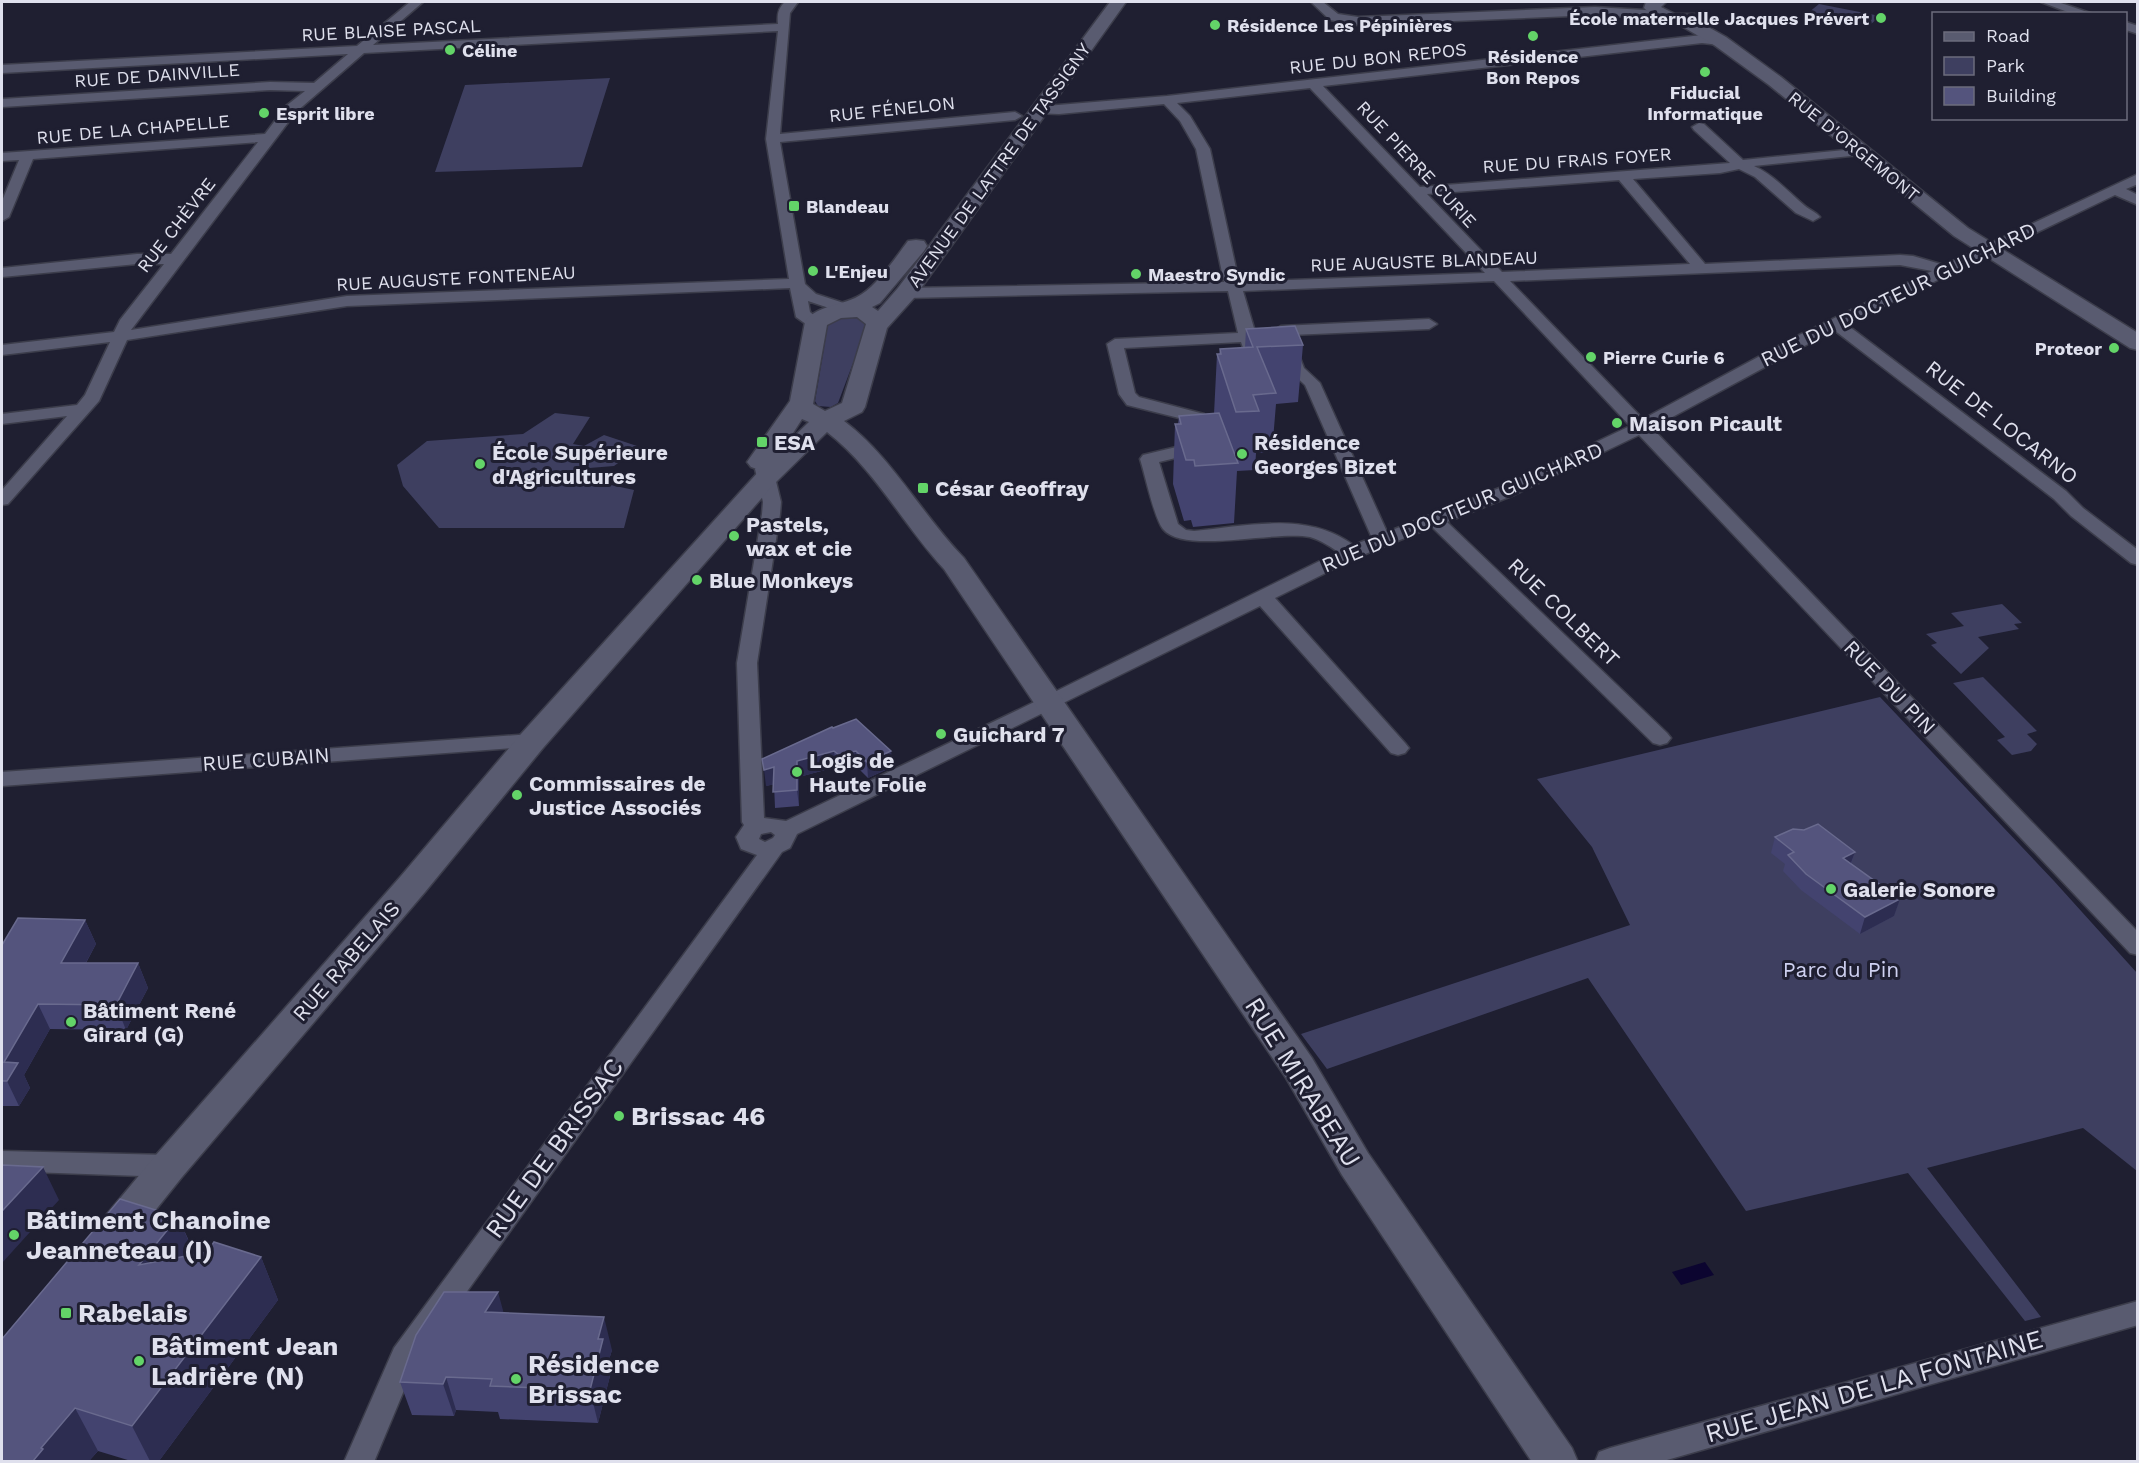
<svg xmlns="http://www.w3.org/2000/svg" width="2139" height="1463" font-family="'Work Sans',sans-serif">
  <rect width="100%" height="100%" fill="#1f1f31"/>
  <path fill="#3e3f60" d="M 1819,4 L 1880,16 L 1869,26 L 1808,13 Z
    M 610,78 L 582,167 L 435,172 L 465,85 Z
    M 852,316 L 862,318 L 867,326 L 838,403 L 831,407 L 818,406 L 815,401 L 828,324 L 834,319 Z
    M 555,413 L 590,417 L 573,444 L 584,446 L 604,435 L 640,447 L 614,466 L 577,469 L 574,477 L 634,490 L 624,528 L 439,528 L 403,486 L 397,465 L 427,441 L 523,434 Z
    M 2002,604 L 2022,623 L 2014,624 L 2019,629 L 1978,637 L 1989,648 L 1961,674 L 1931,645 L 1937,643 L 1926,634 L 1964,626 L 1951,613 Z
    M 1983,677 L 2037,731 L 2027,734 L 2037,744 L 2031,751 L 2012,755 L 1997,740 L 2005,737 L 1953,683 Z
    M 1880,697 L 2054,881 L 2137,973 L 2137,1171 L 2083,1128 L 1927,1168 L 2041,1317 L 2025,1321 L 1908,1173 L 1746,1211 L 1588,978 L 1327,1069 L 1301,1034 L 1630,925 L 1592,847 L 1537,779 Z"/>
  <path fill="#0c0530" d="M 1705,1262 L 1714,1275 L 1681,1285 L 1672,1272 Z"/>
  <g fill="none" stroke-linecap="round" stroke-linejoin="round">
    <g stroke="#3c3d4b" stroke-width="3">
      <path id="street" d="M 410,2 L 423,2 L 373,45 L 778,24 C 777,15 778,8 785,2 L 798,2 L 790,13 L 780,134 L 1015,112 L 1022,116 L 1015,120 L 780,142 L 805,284 L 816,294 L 856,307 L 858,310 L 850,315 L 808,301 L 810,312 L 824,324 L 822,327 L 810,327 L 796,317 L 790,288 L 347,306 L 127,340 L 99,401 L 8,504 L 2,505 L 2,490 L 67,416 L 2,424 L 2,414 L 77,405 L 85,395 L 110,342 L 2,355 L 2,345 L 114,332 L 120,320 L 164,264 L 137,264 L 2,277 L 2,268 L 137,254 L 171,254 L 258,142 L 33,159 L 9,217 L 2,221 L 2,201 L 19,160 L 2,161 L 2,153 L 265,134 L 286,106 L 305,91 L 270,90 L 2,107 L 2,99 L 270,82 L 314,83 L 348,54 L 2,73 L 2,65 L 357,46 ZM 778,31 L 766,139 L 789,279 L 347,296 L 131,330 L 296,112 L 364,53 Z
        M 1311,2 L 1323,2 L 1338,14 L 1358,17 L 1595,7 L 1661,11 L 1667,15 L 1661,19 L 1595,15 L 1358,25 L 1330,20 Z
        M 2041,2 L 2058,2 L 2093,14 L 2073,14 Z
        M 2126,22 L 2138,26 L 2138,34 L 2126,30 Z
        M 1702,35 L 1720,37 L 1726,41 L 1720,45 L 1702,43 L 1323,86 L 1420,187 L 1730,163 L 1694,130 L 1692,127 L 1699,123 L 1704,124 L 1743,160 L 1865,148 L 1867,151 L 1865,154 L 1860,155 L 1754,166 C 1774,175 1788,192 1805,206 C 1810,210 1816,212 1820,217 L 1813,221 L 1796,213 L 1755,177 L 1739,169 L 1720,173 L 1633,179 L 1705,264 L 1900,255 L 1913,256 L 1944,265 L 2138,174 L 2138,184 L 2126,189 L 2138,195 L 2138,205 L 2115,195 L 1846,324 L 2066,491 L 2083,508 L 2138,550 L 2138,565 L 2131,563 L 2071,516 L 2054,499 L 1834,330 L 1652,428 L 2138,932 L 2138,955 L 2130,953 L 1639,435 L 1514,495 L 1447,522 L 1667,733 L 1671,738 L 1667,743 L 1660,745 L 1653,743 L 1432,527 L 1358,557 L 1275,598 L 1405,743 L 1409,748 L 1405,753 L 1398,755 L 1391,753 L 1260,606 L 797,834 L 790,848 L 782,852 L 415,1364 L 374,1462 L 344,1462 L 394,1348 L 757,855 L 741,849 L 736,837 L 744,825 L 742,822 L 737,663 L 762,514 L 763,502 L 755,469 L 761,461 L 773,461 L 776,465 L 773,469 L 781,502 L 780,514 L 757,663 L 764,818 L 786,821 L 1020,709 L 1338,552 C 1330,546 1320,540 1310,537 C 1274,530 1184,555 1163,529 C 1154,518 1145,474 1140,459 L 1143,455 L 1197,442 L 1191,421 L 1127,405 L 1119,394 L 1107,344 L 1115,339 L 1238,333 L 1228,291 L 906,298 L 898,293 L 906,288 L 1224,282 L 1196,149 L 1180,121 L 1164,104 L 1059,114 L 1034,113 L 1032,110 L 1034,107 L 1167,96 ZM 1310,88 L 1485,273 L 1239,282 L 1210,149 L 1190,116 L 1177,103 ZM 1619,180 L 1690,264 L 1502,272 L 1427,194 ZM 1900,265 L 1932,271 L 1801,334 L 1643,419 L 1510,281 ZM 1494,281 L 1630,426 L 1502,487 L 1387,532 L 1320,383 L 1304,368 L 1291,335 L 1429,329 L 1437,324 L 1429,319 L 1281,326 L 1273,331 L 1289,370 L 1305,385 L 1372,538 L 1353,545 C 1308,511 1246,526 1194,531 L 1186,530 L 1178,524 L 1159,462 L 1213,449 L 1216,445 L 1204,414 L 1139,397 L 1135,393 L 1124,348 L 1241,342 L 1248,362 L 1256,367 L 1264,362 L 1243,291 ZM 771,832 L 775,835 L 773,838 L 765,842 L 759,839 L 761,834 Z
        M 532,734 L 539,736 L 543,741 L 539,746 L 2,786 L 2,772 Z
        M 2,1151 L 169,1155 L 178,1159 L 182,1166 L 178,1173 L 169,1177 L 2,1171 Z
        M 2138,1301 L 2138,1325 L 1660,1462 L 1595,1462 L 1599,1452 L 1610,1448 Z"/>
    </g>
    <g stroke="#3c3d4b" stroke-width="3">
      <path id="secondary" d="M 1110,2 L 1126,2 L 914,298 L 887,328 L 865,407 L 862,412 L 844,421 C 892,457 922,515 964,558 L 1312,1058 L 1368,1153 L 1572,1448 L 1578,1462 L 1532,1462 L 1342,1175 L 1286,1078 L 944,569 C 904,526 874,468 827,432 L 774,484 L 543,748 L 425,892 L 182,1177 L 126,1247 L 112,1252 L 98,1247 L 92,1236 L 98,1225 L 156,1155 L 401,876 L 521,734 L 760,470 L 751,467 L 747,462 L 790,401 L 805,322 C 817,304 845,306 862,294 C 878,284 896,257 908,241 L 916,240 L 924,241 L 927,246 L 924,251 L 880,303 L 872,307 L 878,311 L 898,288 ZM 857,317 L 866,324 L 842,403 L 825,411 L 813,404 L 827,325 L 841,318 ZM 802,419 L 809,422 L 786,444 Z
        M 1646,2 L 1666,2 L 1661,7 L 1675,14 L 1707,14 L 1710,18 L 1707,22 L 1701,23 L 1726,37 L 1781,77 L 1968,228 L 2138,333 L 2138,350 L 2130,348 L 1954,236 L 1769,85 L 1714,45 L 1678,24 L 1656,19 L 1644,8 Z"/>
    </g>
    <use href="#street" fill="#595b70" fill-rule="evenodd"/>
    <use href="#secondary" fill="#595b70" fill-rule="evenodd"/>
  </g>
  <path fill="#43436f" d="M 1246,329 L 1303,345 L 1298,402 L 1276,404 L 1272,452 L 1256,453 L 1255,470 L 1237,471 L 1234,523 L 1193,527 L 1191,520 L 1184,521 L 1173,484 L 1175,424 L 1178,424 L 1179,416 L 1214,414 L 1217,354 L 1219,354 L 1220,349 L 1245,348 Z
    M 833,728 L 891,751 L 892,767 L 868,778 L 857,767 L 840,771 L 836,767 L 799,777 L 799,806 L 775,808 L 774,784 L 766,786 Z
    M 1775,837 L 1855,852 L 1851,864 L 1900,899 L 1894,916 L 1860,934 L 1801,890 L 1783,871 L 1785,864 L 1771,853 Z
    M 85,920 L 96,944 L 86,963 L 138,963 L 148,988 L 126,1030 L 50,1029 L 24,1075 L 30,1088 L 19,1106 L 2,1106 L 2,945 Z
    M 178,1217 L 195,1254 L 261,1257 L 278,1300 L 159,1461 L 131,1461 L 98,1451 L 89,1461 L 2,1461 Z
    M 504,1313 L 612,1350 L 608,1363 L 611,1372 L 598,1423 L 500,1419 L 498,1412 L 456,1410 L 454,1416 L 412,1415 L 400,1382 Z"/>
  <path fill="#2d2d51" d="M 834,751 L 836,767 L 799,777 L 799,806 L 797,790 L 797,761 Z
    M 856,751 L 857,767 L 840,771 L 839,755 Z
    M 891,751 L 892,767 L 868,778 L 867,762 Z
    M 774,767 L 776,784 L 766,786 L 764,770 Z
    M 1855,852 L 1849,868 L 1843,858 Z
    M 1900,899 L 1894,916 L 1860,934 L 1865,917 Z
    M 85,920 L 96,944 L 72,988 L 61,963 Z
    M 138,963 L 148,988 L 126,1030 L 116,1005 Z
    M 38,1004 L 50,1029 L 24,1075 L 30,1088 L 19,1106 L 7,1081 L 4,1062 Z
    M 43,1167 L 59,1200 L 2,1263 L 2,1211 Z
    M 178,1217 L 197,1260 L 139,1265 Z
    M 261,1257 L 278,1300 L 159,1461 L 150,1461 L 132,1426 Z
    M 498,1292 L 507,1325 L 485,1312 Z
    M 604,1317 L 612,1350 L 608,1363 L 611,1372 L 598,1423 L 590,1390 L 598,1339 Z
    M 446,1377 L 456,1410 L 454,1416 L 443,1384 Z
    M 75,1408 L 98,1451 L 89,1461 L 33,1461 L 41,1448 Z"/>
  <path fill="#54547d" stroke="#696a8e" stroke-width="1.5" d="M 1295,326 L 1303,345 L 1257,347 L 1276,393 L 1253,395 L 1259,411 L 1236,412 L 1217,354 L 1221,354 L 1220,349 L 1253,347 L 1246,329 Z
    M 1219,413 L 1238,463 L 1195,466 L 1194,460 L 1186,460 L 1175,424 L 1181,424 L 1179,416 Z
    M 856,719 L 891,751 L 867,762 L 856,751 L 839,755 L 834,751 L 797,761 L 797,790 L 773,792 L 774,767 L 764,770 L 762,759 L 832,727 L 833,728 Z
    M 1818,824 L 1855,852 L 1843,858 L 1900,899 L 1865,917 L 1806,874 L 1788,855 L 1794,852 L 1775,837 L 1793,829 L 1804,830 Z
    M 18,918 L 85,920 L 61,963 L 138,963 L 116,1005 L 38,1004 L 4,1062 L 18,1063 L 7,1081 L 2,1081 L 2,945 Z
    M 2,1165 L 43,1167 L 2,1211 Z
    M 120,1199 L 178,1217 L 139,1265 L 207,1252 L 214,1242 L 261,1257 L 132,1426 L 75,1408 L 41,1448 L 43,1449 L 33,1461 L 2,1461 L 2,1339 Z
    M 444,1292 L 498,1292 L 485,1312 L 604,1317 L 598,1339 L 603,1339 L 590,1390 L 490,1386 L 492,1379 L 446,1377 L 443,1384 L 400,1382 L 416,1335 Z"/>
  <g fill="#63d468" stroke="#1f1f31" stroke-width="2">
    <circle cx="1881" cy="18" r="6"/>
    <circle cx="1215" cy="25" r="6"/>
    <circle cx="1533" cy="36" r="6"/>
    <circle cx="450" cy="50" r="6"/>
    <circle cx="1705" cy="72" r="6"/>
    <circle cx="264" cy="113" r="6"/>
    <rect x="788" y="200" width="12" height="12" rx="3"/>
    <circle cx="813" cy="271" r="6"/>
    <circle cx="1136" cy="274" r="6"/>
    <circle cx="2114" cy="348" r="6"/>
    <circle cx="1591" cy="357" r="6"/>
    <circle cx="1617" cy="423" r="6"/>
    <rect x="756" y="436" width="12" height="12" rx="3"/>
    <circle cx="1242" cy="454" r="6"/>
    <circle cx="480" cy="464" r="6"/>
    <rect x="917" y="482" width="12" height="12" rx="3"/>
    <circle cx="734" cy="536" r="6"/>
    <circle cx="697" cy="580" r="6"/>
    <circle cx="941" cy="734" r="6"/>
    <circle cx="797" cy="772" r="6"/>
    <circle cx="517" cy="795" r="6"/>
    <circle cx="1831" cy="889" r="6"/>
    <circle cx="71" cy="1022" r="6"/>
    <circle cx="619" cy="1116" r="6"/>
    <circle cx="14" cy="1235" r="6"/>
    <rect x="60" y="1307" width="12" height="12" rx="3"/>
    <circle cx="139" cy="1361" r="6"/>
    <circle cx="516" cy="1379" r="6"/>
  </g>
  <g text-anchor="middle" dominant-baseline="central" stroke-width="6" stroke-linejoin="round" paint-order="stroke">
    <g font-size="18" font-weight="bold" fill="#dfe0ed" stroke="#1f1f31" text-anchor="start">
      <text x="1869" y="18" text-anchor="end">École maternelle Jacques Prévert</text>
      <text x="1227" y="25">Résidence Les Pépinières</text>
      <text x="462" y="50">Céline</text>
      <text x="1533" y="56" text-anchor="middle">Résidence<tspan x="1533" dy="21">Bon Repos</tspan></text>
      <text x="1705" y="92" text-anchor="middle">Fiducial<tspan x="1705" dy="21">Informatique</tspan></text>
      <text x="276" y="113">Esprit libre</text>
      <text x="806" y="206">Blandeau</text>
      <text x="825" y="271">L'Enjeu</text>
      <text x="1148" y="274">Maestro Syndic</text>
      <text x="2102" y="348" text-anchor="end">Proteor</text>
      <text x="1603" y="357">Pierre Curie 6</text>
    </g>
    <g font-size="18" fill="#dfe0ed" stroke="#1f1f31">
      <text transform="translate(391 30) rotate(-3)">RUE BLAISE PASCAL</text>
      <text transform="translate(1378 58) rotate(-6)">RUE DU BON REPOS</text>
      <text transform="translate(157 75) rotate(-4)">RUE DE DAINVILLE</text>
      <text transform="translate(892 109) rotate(-6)">RUE FÉNELON</text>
      <text transform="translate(133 129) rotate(-5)">RUE DE LA CHAPELLE</text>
      <text transform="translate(1854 146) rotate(39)">RUE D'ORGEMONT</text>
      <text transform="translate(1577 160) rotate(-4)">RUE DU FRAIS FOYER</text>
      <text transform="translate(1417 164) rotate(47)">RUE PIERRE CURIE</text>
      <text transform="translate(999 165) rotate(-54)">AVENUE DE LATTRE DE TASSIGNY</text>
      <text transform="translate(176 225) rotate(-52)">RUE CHÈVRE</text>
      <text transform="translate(1424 261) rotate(-2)">RUE AUGUSTE BLANDEAU</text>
      <text transform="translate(456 278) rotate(-3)">RUE AUGUSTE FONTENEAU</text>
    </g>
    <g font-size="21" fill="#dfe0ed" stroke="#1f1f31">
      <text transform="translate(1898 294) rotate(-26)">RUE DU DOCTEUR GUICHARD</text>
      <text transform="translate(2002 422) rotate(38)">RUE DE LOCARNO</text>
      <text transform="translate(1462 507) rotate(-23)">RUE DU DOCTEUR GUICHARD</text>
      <text transform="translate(1564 612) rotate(44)">RUE COLBERT</text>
      <text transform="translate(1890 687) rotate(46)">RUE DU PIN</text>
      <text transform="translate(266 759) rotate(-4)">RUE CUBAIN</text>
      <text transform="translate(346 961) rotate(-49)">RUE RABELAIS</text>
    </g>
    <g font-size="21" font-weight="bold" fill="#dfe0ed" stroke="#1f1f31" text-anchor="start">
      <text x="1629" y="423">Maison Picault</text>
      <text x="774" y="442">ESA</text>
      <text x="1254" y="442">Résidence<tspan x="1254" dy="24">Georges Bizet</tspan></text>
      <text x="492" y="452">École Supérieure<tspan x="492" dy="24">d'Agricultures</tspan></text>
      <text x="935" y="488">César Geoffray</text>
      <text x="746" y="524">Pastels,<tspan x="746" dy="24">wax et cie</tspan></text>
      <text x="709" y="580">Blue Monkeys</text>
      <text x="953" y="734">Guichard 7</text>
      <text x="809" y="760">Logis de<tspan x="809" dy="24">Haute Folie</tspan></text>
      <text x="529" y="783">Commissaires de<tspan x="529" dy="24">Justice Associés</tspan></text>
      <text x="1843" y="889">Galerie Sonore</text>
      <text x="83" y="1010">Bâtiment René<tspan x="83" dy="24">Girard (G)</tspan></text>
    </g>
    <g font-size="21" fill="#cfd1f1" stroke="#1f1f31">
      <text x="1841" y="969">Parc du Pin</text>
    </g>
    <g font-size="26" fill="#dfe0ed" stroke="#1f1f31">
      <text transform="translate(1303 1082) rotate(58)">RUE MIRABEAU</text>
      <text transform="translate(554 1148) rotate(-54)">RUE DE BRISSAC</text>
      <text transform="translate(1874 1386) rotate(-16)">RUE JEAN DE LA FONTAINE</text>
    </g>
    <g font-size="26" font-weight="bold" fill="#dfe0ed" stroke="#1f1f31" text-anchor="start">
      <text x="631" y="1116">Brissac 46</text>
      <text x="26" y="1220">Bâtiment Chanoine<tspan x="26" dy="30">Jeanneteau (I)</tspan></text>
      <text x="78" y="1313">Rabelais</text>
      <text x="151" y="1346">Bâtiment Jean<tspan x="151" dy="30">Ladrière (N)</tspan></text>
      <text x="528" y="1364">Résidence<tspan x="528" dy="30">Brissac</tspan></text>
    </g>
  </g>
  <rect width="2139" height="1463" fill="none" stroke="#dfe0ed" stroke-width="6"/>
  <rect x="1932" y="12" width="195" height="108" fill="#1f1f31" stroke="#6c6c7c" stroke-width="1.5"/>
  <rect x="1944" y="32" width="30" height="9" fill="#595b70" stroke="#6c6c7c" stroke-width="1.5"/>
  <text x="1986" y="42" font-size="18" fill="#dfe0ed">Road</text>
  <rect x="1944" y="57" width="30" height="18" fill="#3e3f60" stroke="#6c6c7c" stroke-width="1.5"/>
  <text x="1986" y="72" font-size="18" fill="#dfe0ed">Park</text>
  <rect x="1944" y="87" width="30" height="18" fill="#54547d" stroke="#6c6c7c" stroke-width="1.5"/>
  <text x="1986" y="102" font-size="18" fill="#dfe0ed">Building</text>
</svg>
